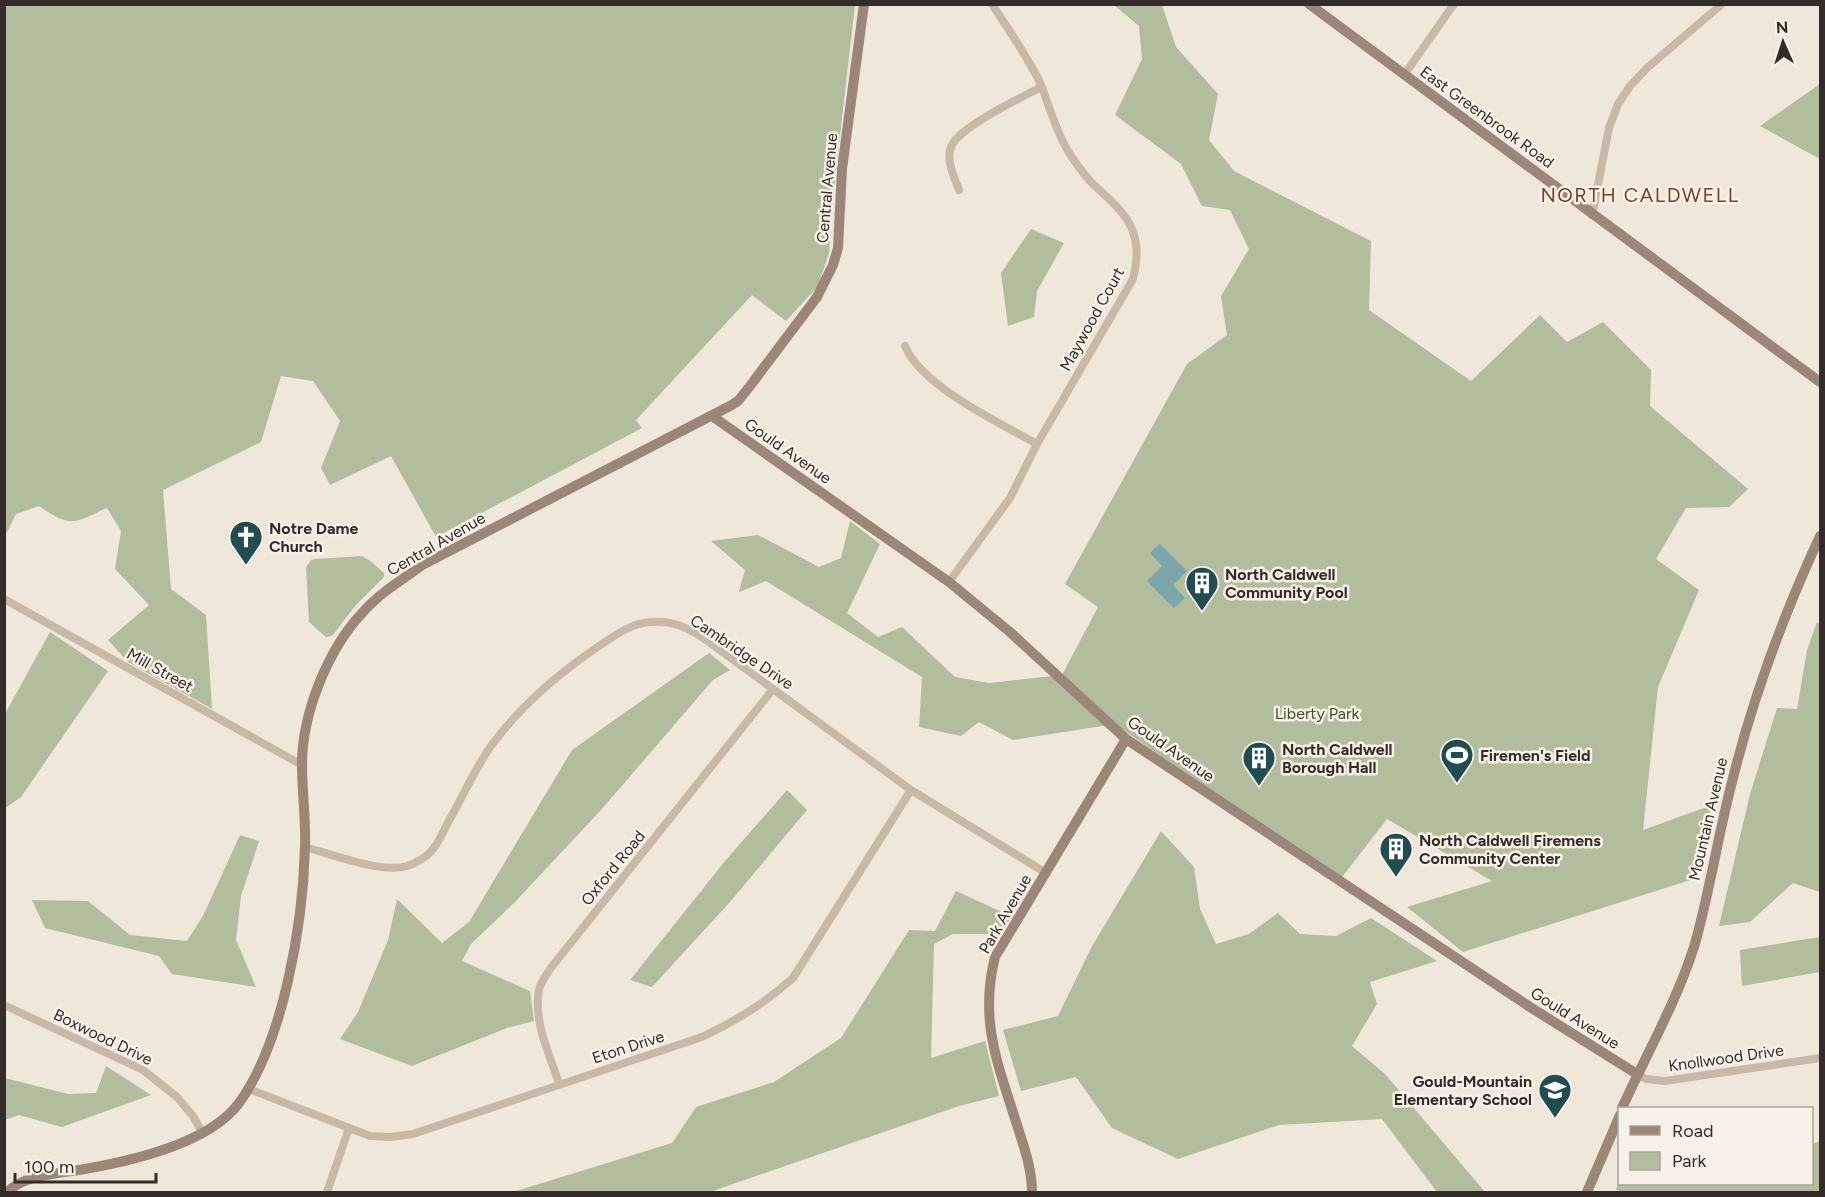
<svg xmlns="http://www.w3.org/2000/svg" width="1825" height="1197" font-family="Figtree,sans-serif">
  <rect width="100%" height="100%" fill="#f0e7db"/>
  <path fill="#b1bd9c" d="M 4,5 L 855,5 L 836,170 L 829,253 L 818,286 L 786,321 L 752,295 L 636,420 L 642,428 L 436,537 L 391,456 L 330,485 L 321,468 L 340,421 L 313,381 L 281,376 L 261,442 L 163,490 L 171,589 L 206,615 L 212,709 L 128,662 L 108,640 L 149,605 L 115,569 L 121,531 L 107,508 C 73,523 72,529 39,506 L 16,514 L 5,536 Z
    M 1114,5 L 1162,5 L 1176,47 L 1218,94 L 1209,140 L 1234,171 L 1371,241 L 1369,310 L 1471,381 L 1540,315 L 1567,342 L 1603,322 L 1651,370 L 1650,406 L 1748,489 L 1729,507 L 1686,508 L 1656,559 L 1699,590 L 1658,687 L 1643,830 L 1712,805 L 1697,878 L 1463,952 L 1407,907 L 1492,881 L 1387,819 L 1339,881 L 1115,724 L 1013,740 L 979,722 L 961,736 L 919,727 L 922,677 L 766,581 L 739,592 L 745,570 L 711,541 L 758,535 L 819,567 L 841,558 L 850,521 L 880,544 L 847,613 L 878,637 L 902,627 L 955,677 L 989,683 L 1062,675 L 1098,607 L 1065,584 L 1187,364 L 1227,335 L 1221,296 L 1249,249 L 1230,210 L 1202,206 L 1181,164 L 1115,115 L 1142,59 L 1139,26 Z
    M 1820,84 L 1820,159 L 1760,126 Z
    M 1031,229 L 1064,243 L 1037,291 L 1034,317 L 1008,326 L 1001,273 Z
    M 362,556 L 369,560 L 384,573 L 384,577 L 356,605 L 332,636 L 326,637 L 309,622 L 306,567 L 311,560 L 315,559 Z
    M 1817,622 L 1820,624 L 1820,892 L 1793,883 L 1750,922 L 1719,926 L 1750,794 L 1777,708 L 1797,709 L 1807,650 Z
    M 50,632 L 108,671 L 21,797 L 5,808 L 5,714 Z
    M 709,653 L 730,670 L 713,680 L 601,810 L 514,903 L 471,944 L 462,961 L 530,991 L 534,1021 L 507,1028 L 412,1066 L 340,1039 L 358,1012 L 388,940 L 397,899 L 442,943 L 469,922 L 572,750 Z
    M 787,790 L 807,810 L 730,902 L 652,987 L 630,980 L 725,861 Z
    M 1161,831 L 1194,867 L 1200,909 L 1216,944 L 1249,934 L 1278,913 L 1300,934 L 1336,936 L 1371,918 L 1437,961 L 1370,982 L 1377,1004 L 1352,1046 L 1385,1074 L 1485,1192 L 1437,1192 L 1382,1119 L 1279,1125 L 1178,1159 L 1112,1128 L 1076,1077 L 1021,1091 L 1003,1030 L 1058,1016 L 1091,948 Z
    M 240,835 L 259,841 L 241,896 L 236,940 L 256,987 L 172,974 L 159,956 L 45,928 L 32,900 L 88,901 L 130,935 L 187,941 L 203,916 Z
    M 956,891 L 1013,917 L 995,934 L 953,934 L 934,944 L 931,1058 L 985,1041 L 999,1096 L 959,1106 L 710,1192 L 513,1192 L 672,1143 L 696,1107 L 774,1082 L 841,1038 L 909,930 L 935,931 Z
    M 1820,937 L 1820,972 L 1742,986 L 1740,950 Z
    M 106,1066 L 151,1095 L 62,1127 L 19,1115 L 5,1120 L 5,1078 L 68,1094 L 96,1093 Z
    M 1820,1141 L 1820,1192 L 1623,1192 L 1616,1190 L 1619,1180 L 1620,1184 L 1812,1184 L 1812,1144 Z"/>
  <path fill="#7ca6aa" d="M 1160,544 L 1187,571 L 1173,585 L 1185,598 L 1174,608 L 1147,581 L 1162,566 L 1150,553 Z"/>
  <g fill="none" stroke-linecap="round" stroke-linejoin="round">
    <path stroke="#c7b8a8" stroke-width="8" d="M 1404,75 L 1454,4
      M 959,190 C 954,177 945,159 952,145 C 961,126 1021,98 1041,87
      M 1592,215 L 1609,128 L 1618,104 L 1630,86 L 1647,68 L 1722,4
      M 905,346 C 921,386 1000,423 1037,444
      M 949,582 L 1010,498 L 1037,444 L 1133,279 C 1137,261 1139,247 1132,229 C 1124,210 1105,196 1090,181 C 1082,172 1074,161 1068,151 C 1056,131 1050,109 1042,87 C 1029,58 1009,31 992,4
      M 4,599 L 302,765
      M 305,847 C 331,854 382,874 407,866 C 436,856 438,840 451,817 C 464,794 476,767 491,746 C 521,705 560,672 602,644 C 617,634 632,623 651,622 C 671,620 686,627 702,637 L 911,790 L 1046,873
      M 4,1005 L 143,1070 L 177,1097 L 193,1116 L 203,1134
      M 1637,1074 L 1646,1079 L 1665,1081 L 1820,1058
      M 559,1084 C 550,1055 533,1022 539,990 C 540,983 546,976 550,969 L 773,689
      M 249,1089 L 370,1136 L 390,1137 L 413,1134 L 702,1037 C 737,1020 764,1004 793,978 L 911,790
      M 327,1192 L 349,1128"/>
    <path stroke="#9a877a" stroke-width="10" d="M 1309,4 L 1820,382
      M 712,416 L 949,582 L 1010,632 L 1126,739 L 1530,1007 L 1637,1074
      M 1622,1108 C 1646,1055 1676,1003 1694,947 C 1710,892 1718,834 1733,778 C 1754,694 1784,614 1820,536
      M 7,1192 C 25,1175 54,1174 79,1170 C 127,1162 209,1144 239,1103 C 284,1041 303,923 305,847 C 306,819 302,792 302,765 C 302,713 328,649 363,612 C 381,592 403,579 424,564 L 730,406 L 738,401 L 750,386 L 817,297 L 833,265 L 838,248 L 842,169 L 864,4
      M 1032,1192 C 1032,1169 1024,1147 1017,1125 C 998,1064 979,1021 995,957 L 1126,739
      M 1587,1192 L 1620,1115"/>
  </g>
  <defs>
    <g id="church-pin" transform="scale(1.725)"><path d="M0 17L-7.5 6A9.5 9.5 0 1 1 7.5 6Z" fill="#204c52" stroke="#f8f1e7"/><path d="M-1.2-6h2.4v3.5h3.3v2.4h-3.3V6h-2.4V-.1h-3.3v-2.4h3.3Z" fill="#fff"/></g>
    <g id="building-pin" transform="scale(1.725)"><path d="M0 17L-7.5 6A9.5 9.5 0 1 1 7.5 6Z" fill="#204c52" stroke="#f8f1e7"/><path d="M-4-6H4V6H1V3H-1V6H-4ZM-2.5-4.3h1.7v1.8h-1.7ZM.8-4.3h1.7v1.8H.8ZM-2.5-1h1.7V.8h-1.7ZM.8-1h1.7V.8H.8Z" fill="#fff"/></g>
    <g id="stadium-pin" transform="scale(1.725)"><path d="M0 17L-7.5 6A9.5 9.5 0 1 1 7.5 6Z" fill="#204c52" stroke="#f8f1e7"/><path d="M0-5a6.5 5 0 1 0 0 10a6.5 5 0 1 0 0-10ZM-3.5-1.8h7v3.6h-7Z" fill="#fff"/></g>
    <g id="school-pin" transform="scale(1.725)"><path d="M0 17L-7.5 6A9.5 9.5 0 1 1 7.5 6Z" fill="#204c52" stroke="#f8f1e7"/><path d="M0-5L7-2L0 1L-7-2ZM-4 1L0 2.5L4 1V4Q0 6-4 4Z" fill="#fff"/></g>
  </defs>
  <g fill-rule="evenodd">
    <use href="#church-pin" x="246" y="537"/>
    <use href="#building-pin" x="1202" y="583"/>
    <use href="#stadium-pin" x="1457" y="755"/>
    <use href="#building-pin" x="1259" y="758"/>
    <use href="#building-pin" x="1396" y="849"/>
    <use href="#school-pin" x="1555" y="1090"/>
  </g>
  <g text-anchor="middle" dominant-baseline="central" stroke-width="5" stroke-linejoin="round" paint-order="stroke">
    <g font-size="16" fill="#342c28" stroke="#f8f1e7">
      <text transform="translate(1487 117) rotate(36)">East Greenbrook Road</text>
      <text transform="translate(827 188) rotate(-85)">Central Avenue</text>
      <text transform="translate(1092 319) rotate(-61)">Maywood Court</text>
      <text transform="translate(788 451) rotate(35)">Gould Avenue</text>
      <text transform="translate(436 544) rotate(-30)">Central Avenue</text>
      <text transform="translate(742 652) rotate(34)">Cambridge Drive</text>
      <text transform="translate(160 670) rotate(29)">Mill Street</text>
      <text transform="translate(1171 749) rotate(35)">Gould Avenue</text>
      <text transform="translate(1708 819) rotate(-77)">Mountain Avenue</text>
      <text transform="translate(613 868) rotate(-51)">Oxford Road</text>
      <text transform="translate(1005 914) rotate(-60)">Park Avenue</text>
      <text transform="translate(1575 1018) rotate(32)">Gould Avenue</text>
      <text transform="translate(103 1037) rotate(26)">Boxwood Drive</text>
      <text transform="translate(628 1047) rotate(-18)">Eton Drive</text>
      <text transform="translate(1726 1058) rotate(-8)">Knollwood Drive</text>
    </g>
    <g font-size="16" font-weight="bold" fill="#342c28" stroke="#f8f1e7" text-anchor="start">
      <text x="269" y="528">Notre Dame<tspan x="269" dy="18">Church</tspan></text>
      <text x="1225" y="574">North Caldwell<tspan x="1225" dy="18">Community Pool</tspan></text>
      <text x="1282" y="749">North Caldwell<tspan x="1282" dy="18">Borough Hall</tspan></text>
      <text x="1480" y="755">Firemen's Field</text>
      <text x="1419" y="840">North Caldwell Firemens<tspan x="1419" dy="18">Community Center</tspan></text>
      <text x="1532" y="1081" text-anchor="end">Gould-Mountain<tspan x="1532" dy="18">Elementary School</tspan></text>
    </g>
    <g font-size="16" fill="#42502d" stroke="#f8f1e7">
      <text x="1317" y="713">Liberty Park</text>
    </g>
    <g font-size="20" letter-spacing="1.5" fill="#7d4027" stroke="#f8f1e7">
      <text x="1640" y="195">NORTH CALDWELL</text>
    </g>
  </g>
  <rect width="1825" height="1197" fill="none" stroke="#342c28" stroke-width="12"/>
  <rect x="1618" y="1107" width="195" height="78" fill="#f8f1e7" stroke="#aaa29b" stroke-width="1.5"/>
  <rect x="1630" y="1126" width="30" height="9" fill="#9a877a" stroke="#aaa29b" stroke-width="1.5"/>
  <text x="1672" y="1137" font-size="18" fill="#342c28">Road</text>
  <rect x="1630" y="1152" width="30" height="18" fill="#b1bd9c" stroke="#aaa29b" stroke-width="1.5"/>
  <text x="1672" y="1167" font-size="18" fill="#342c28">Park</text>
  <g transform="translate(1783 42) rotate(357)" stroke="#f8f1e7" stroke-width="4.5" paint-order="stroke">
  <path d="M0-4.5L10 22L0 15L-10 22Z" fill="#342c28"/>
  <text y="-9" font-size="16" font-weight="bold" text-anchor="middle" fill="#342c28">N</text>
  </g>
  <path d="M15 1173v9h141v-9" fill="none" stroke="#342c28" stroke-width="3"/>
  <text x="24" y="1173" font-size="18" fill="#342c28" stroke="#f8f1e7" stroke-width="4.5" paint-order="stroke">100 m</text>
</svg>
